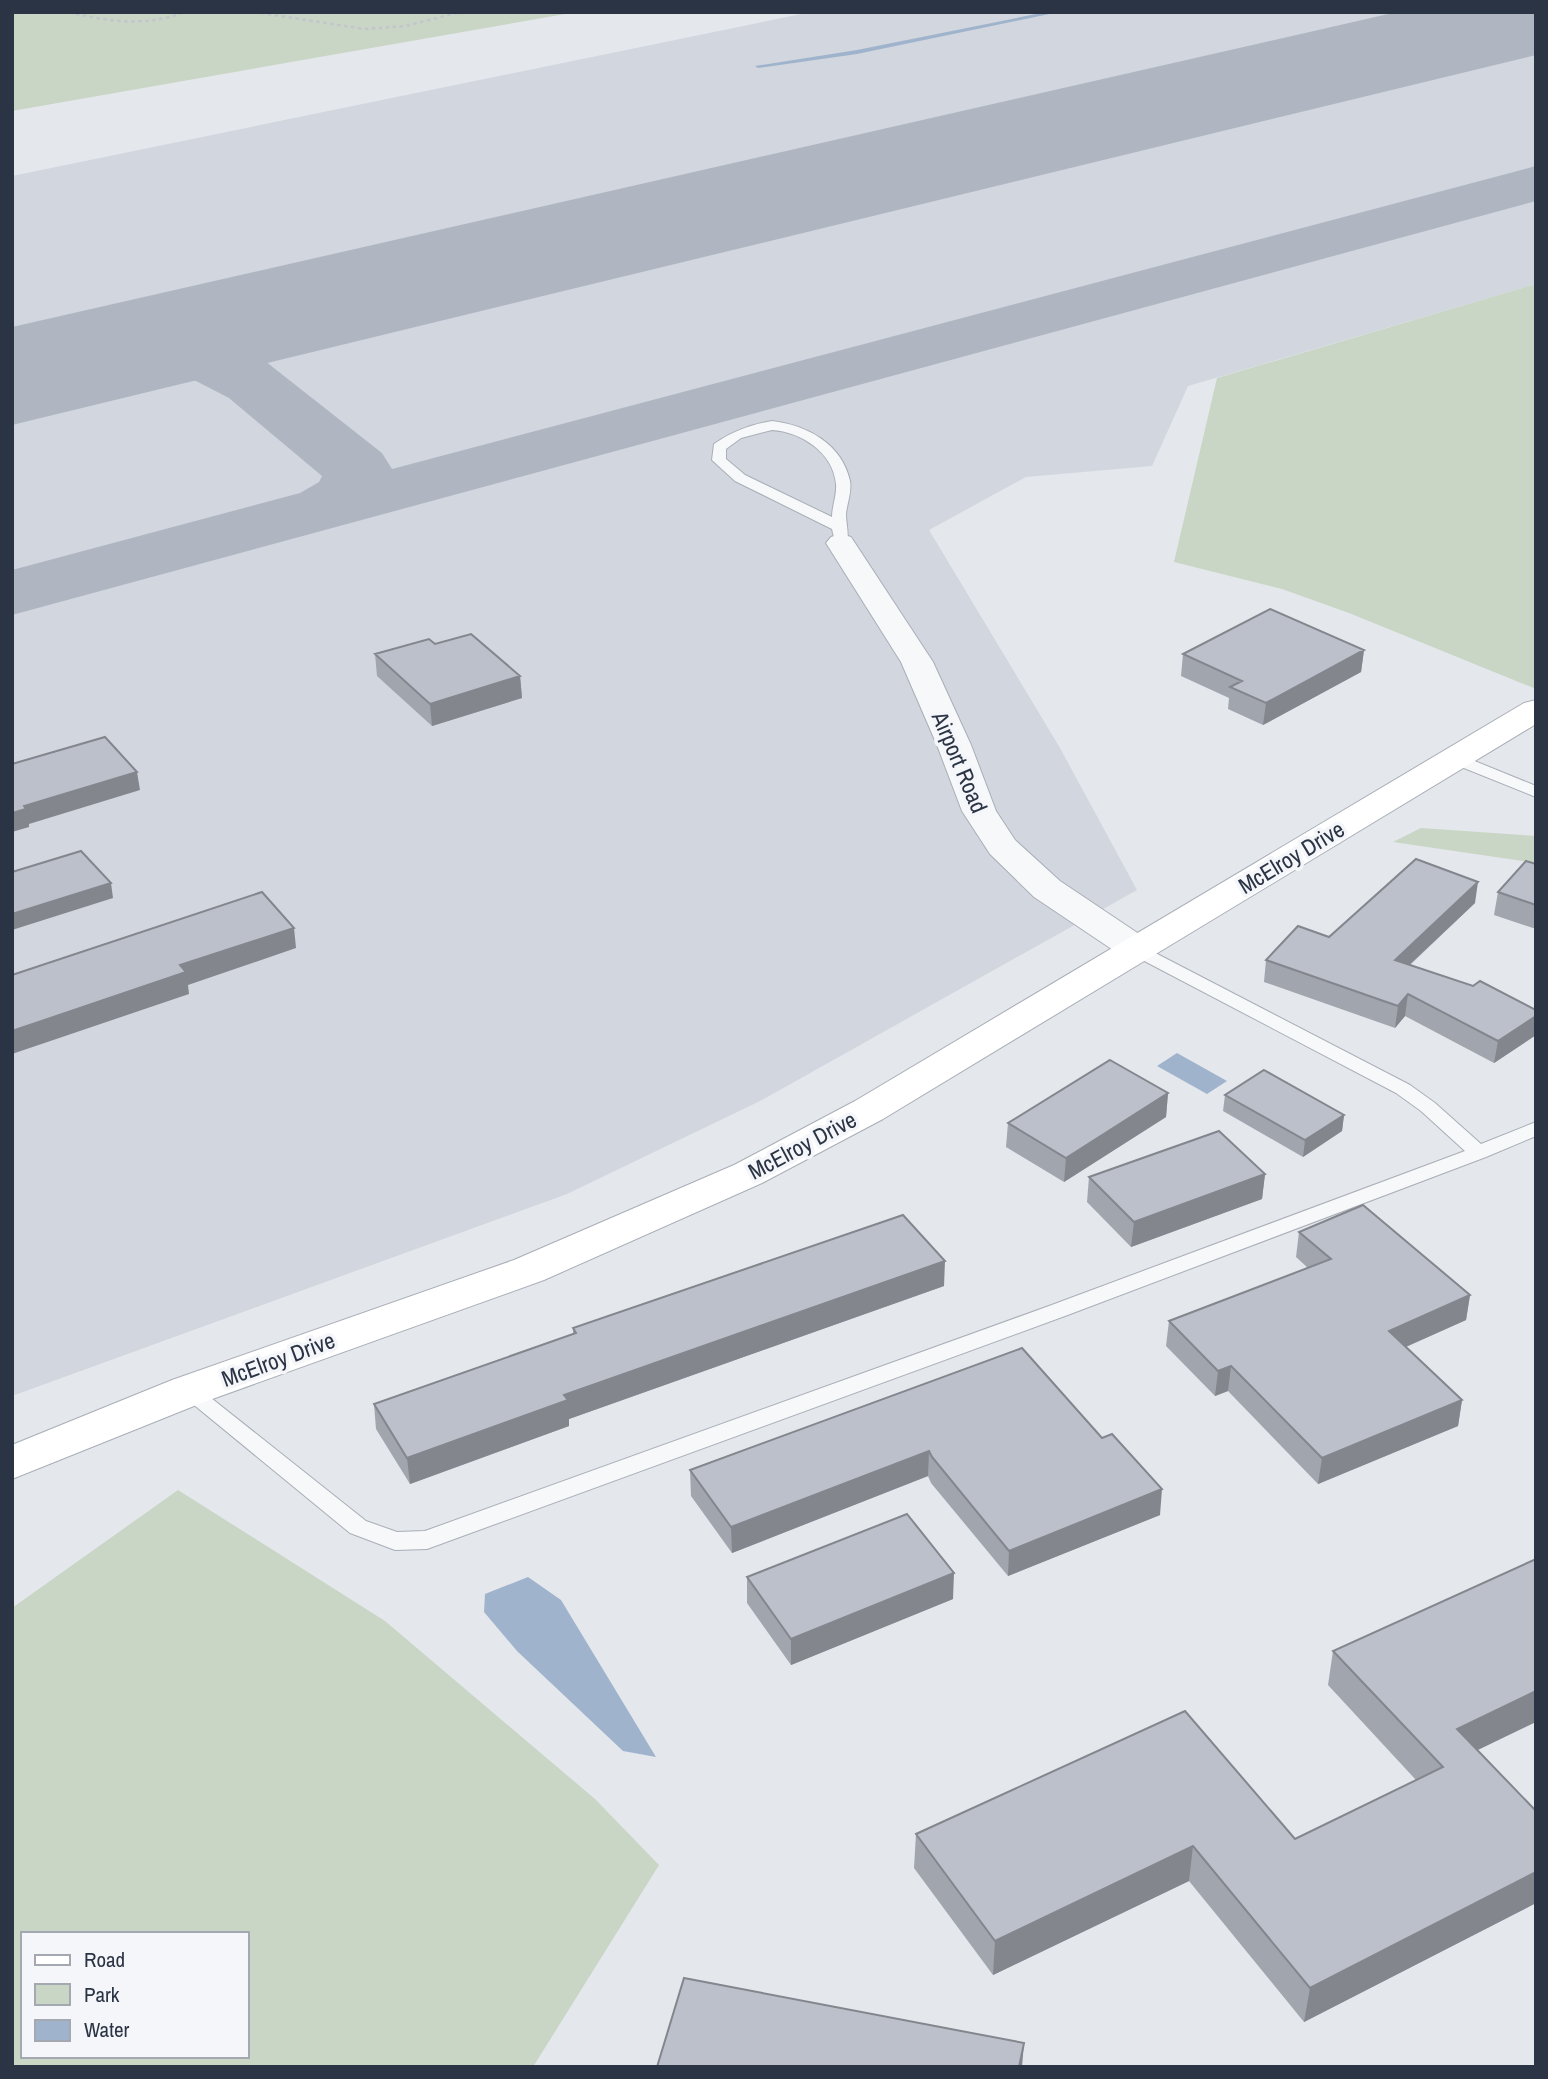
<svg xmlns="http://www.w3.org/2000/svg" width="1548" height="2079" font-family="'Archivo Narrow',sans-serif">
  <rect width="100%" height="100%" fill="#e4e7ec"/>
  <path fill="#d2d6de" d="M 811,12 L 1536,12 L 1536,284 L 1188,386 L 1152,466 L 1026,477 L 929,530 L 1060,748 L 1137,890 L 760,1101 L 567,1194 L 12,1396 L 12,176 Z"/>
  <path fill="#c9d6c5" fill-rule="evenodd" d="M 12,12 L 577,12 L 12,111 Z
    M 1536,284 L 1536,689 L 1349,613 L 1282,589 L 1174,562 L 1217,378 Z
    M 1421,828 L 1536,836 L 1536,863 L 1393,842 Z
    M 178,1490 L 385,1621 L 595,1799 L 659,1865 L 533,2067 L 12,2067 L 12,1608 ZM 23,1934 L 247,1934 L 247,2056 L 23,2056 Z"/>
  <path fill="#9fb4cc" d="M 1177,1053 L 1227,1081 L 1207,1094 L 1157,1066 Z
    M 528,1577 L 561,1600 L 656,1757 L 623,1751 L 517,1651 L 484,1612 L 485,1594 Z"/>
  <g fill="none" stroke-linecap="round" stroke-linejoin="round">
    <path fill="#9fb4cc" fill-rule="evenodd" d="M 1046,12 L 1059,12 L 857,54 L 758,68 L 755,66 L 857,50 Z"/>
    <path fill="#b0b6c1" fill-rule="evenodd" d="M 1536,166 L 1536,201 L 12,615 L 12,570 L 300,493 L 319,482 L 322,476 L 229,398 L 196,381 L 146,376 L 47,388 L 24,382 L 14,368 L 24,354 C 83,339 148,329 207,344 L 227,319 L 246,307 L 301,289 L 323,295 L 332,308 C 330,312 326,319 322,322 C 301,337 274,329 265,361 L 382,453 L 392,469 Z"/>
    <path fill="#b0b6c1" fill-rule="evenodd" d="M 1397,12 L 1536,12 L 1536,55 L 12,425 L 12,327 Z"/>
    <g stroke="#a9aeb7" stroke-width="2">
      <path id="lane" d="M 772,421 C 807,425 842,444 850,481 C 852,492 847,503 846,514 C 846,525 850,536 846,546 L 836,546 L 832,529 L 735,481 L 712,460 L 714,444 C 733,431 750,425 772,421 ZM 772,430 C 801,432 833,452 836,484 C 837,495 832,506 832,517 L 745,475 L 726,459 L 726,449 L 741,438 Z
        M 1455,753 L 1536,786 L 1536,797 L 1449,762 L 1447,758 Z
        M 1138,944 L 1410,1085 L 1435,1103 L 1481,1144 L 1536,1122 L 1536,1136 L 1486,1157 L 1065,1316 L 427,1549 L 395,1550 L 350,1533 L 177,1391 L 180,1386 L 188,1383 L 196,1386 L 366,1521 L 397,1532 L 425,1531 L 1049,1306 L 1465,1151 L 1421,1111 L 1396,1093 L 1131,954 L 1129,950 Z"/>
    </g>
    <g stroke="#a9aeb7" stroke-width="2">
      <path id="street" d="M 841,534 L 851,537 L 933,662 L 971,745 L 996,811 L 1015,840 L 1060,881 L 1151,942 L 1156,950 L 1151,958 L 1138,961 L 1125,958 L 1034,897 L 990,854 L 962,811 L 937,745 L 901,662 L 826,543 L 831,537 Z"/>
    </g>
    <g stroke="#a9aeb7" stroke-width="2">
      <path id="secondary" d="M 1536,700 L 1536,724 L 883,1119 L 762,1183 L 544,1280 L 204,1402 L 12,1479 L 12,1445 L 172,1380 L 514,1260 L 734,1165 L 855,1101 L 1524,703 Z"/>
    </g>
    <path stroke="#c2c5cb" stroke-width="2.5" stroke-dasharray="3.5 3.5" stroke-linecap="butt" d="M 69,12 C 109,22 145,27 185,12
      M 254,12 L 365,29 L 405,26 L 461,12"/>
    <use href="#lane" fill="#f7f8fa" fill-rule="evenodd"/>
    <use href="#street" fill="#f7f8fa" fill-rule="evenodd"/>
    <use href="#secondary" fill="#fff" fill-rule="evenodd"/>
  </g>
  <path fill="#a1a5ae" d="M 435,644 L 520,676 L 522,698 L 432,726 L 377,676 L 375,654 Z
    M 1364,650 L 1361,672 L 1263,725 L 1228,709 L 1229,698 L 1181,676 L 1183,654 Z
    M 1536,864 L 1536,929 L 1494,915 L 1498,892 Z
    M 1475,903 L 1410,965 L 1536,1010 L 1536,1035 L 1494,1063 L 1405,1016 L 1395,1028 L 1264,982 L 1266,960 Z
    M 1168,1093 L 1166,1117 L 1064,1182 L 1006,1147 L 1008,1123 Z
    M 1225,1095 L 1344,1115 L 1342,1131 L 1303,1157 L 1223,1111 Z
    M 1265,1174 L 1262,1199 L 1131,1247 L 1087,1202 L 1089,1177 Z
    M 1299,1232 L 1470,1295 L 1466,1320 L 1406,1347 L 1462,1400 L 1458,1426 L 1318,1484 L 1228,1391 L 1215,1396 L 1166,1346 L 1169,1321 L 1308,1268 L 1296,1257 Z
    M 944,1286 L 569,1419 L 569,1426 L 410,1484 L 376,1429 L 374,1404 L 573,1334 L 573,1328 Z
    M 1022,1348 L 1160,1515 L 1008,1576 L 931,1483 L 928,1476 L 732,1553 L 691,1496 L 690,1470 Z
    M 747,1577 L 953,1599 L 791,1665 L 747,1603 Z
    M 1333,1651 L 1477,1750 L 1536,1811 L 1536,1903 L 1304,2022 L 1189,1881 L 993,1975 L 914,1868 L 916,1834 L 1295,1839 L 1416,1780 L 1328,1685 Z"/>
  <path fill="#83868d" d="M 1364,650 L 1361,672 L 1263,725 L 1266,703 Z
    M 520,676 L 522,698 L 432,726 L 430,704 Z
    M 137,772 L 140,790 L 29,824 L 29,827 L 12,832 L 12,813 L 24,806 Z
    M 1478,882 L 1475,903 L 1392,981 L 1395,960 Z
    M 111,883 L 113,898 L 12,930 L 12,914 Z
    M 294,928 L 296,948 L 188,985 L 189,994 L 12,1054 L 12,1031 L 180,965 Z
    M 1408,994 L 1405,1016 L 1395,1028 L 1398,1006 Z
    M 1536,1016 L 1536,1035 L 1494,1063 L 1498,1041 Z
    M 1168,1093 L 1166,1117 L 1064,1182 L 1066,1158 Z
    M 1344,1115 L 1342,1131 L 1303,1157 L 1305,1140 Z
    M 1265,1174 L 1262,1199 L 1131,1247 L 1134,1222 Z
    M 945,1261 L 944,1286 L 569,1419 L 569,1426 L 410,1484 L 407,1458 L 564,1395 Z
    M 1470,1295 L 1466,1320 L 1385,1356 L 1389,1331 Z
    M 1231,1366 L 1228,1391 L 1215,1396 L 1218,1371 Z
    M 1462,1400 L 1458,1426 L 1318,1484 L 1322,1458 Z
    M 929,1451 L 928,1476 L 732,1553 L 731,1527 Z
    M 1162,1489 L 1160,1515 L 1008,1576 L 1009,1551 Z
    M 954,1573 L 953,1599 L 791,1665 L 791,1639 Z
    M 1536,1691 L 1536,1722 L 1451,1763 L 1457,1729 Z
    M 1193,1846 L 1189,1881 L 993,1975 L 995,1941 Z
    M 1536,1872 L 1536,1903 L 1304,2022 L 1310,1988 Z
    M 1024,2043 L 1022,2067 L 1019,2067 Z"/>
  <path fill="#bbc0ca" stroke="#83868d" stroke-width="2" d="M 1270,609 L 1364,650 L 1266,703 L 1230,687 L 1242,681 L 1183,654 Z
    M 471,634 L 520,676 L 430,704 L 375,654 L 429,639 L 435,644 Z
    M 105,737 L 137,772 L 24,806 L 26,809 L 12,813 L 12,764 Z
    M 81,851 L 111,883 L 12,914 L 12,872 Z
    M 1416,859 L 1478,882 L 1395,960 L 1473,986 L 1480,981 L 1536,1010 L 1536,1016 L 1498,1041 L 1408,994 L 1398,1006 L 1266,960 L 1298,926 L 1329,937 Z
    M 1526,861 L 1536,864 L 1536,905 L 1498,892 Z
    M 262,892 L 294,928 L 180,965 L 186,972 L 12,1031 L 12,975 Z
    M 1110,1060 L 1168,1093 L 1066,1158 L 1008,1123 Z
    M 1264,1070 L 1344,1115 L 1305,1140 L 1225,1095 Z
    M 1219,1131 L 1265,1174 L 1134,1222 L 1089,1177 Z
    M 1363,1205 L 1470,1295 L 1389,1331 L 1462,1400 L 1322,1458 L 1231,1366 L 1218,1371 L 1169,1321 L 1331,1259 L 1299,1232 Z
    M 903,1215 L 945,1261 L 564,1395 L 568,1400 L 407,1458 L 374,1404 L 576,1333 L 573,1328 Z
    M 1022,1348 L 1102,1438 L 1112,1434 L 1162,1489 L 1009,1551 L 932,1457 L 929,1451 L 731,1527 L 690,1470 Z
    M 907,1514 L 954,1573 L 791,1639 L 747,1577 Z
    M 1536,1559 L 1536,1691 L 1457,1729 L 1536,1811 L 1536,1872 L 1310,1988 L 1193,1846 L 995,1941 L 916,1834 L 1185,1711 L 1295,1839 L 1443,1767 L 1333,1651 Z
    M 684,1978 L 1024,2043 L 1019,2067 L 657,2067 Z"/>
  <g text-anchor="middle" dominant-baseline="central" stroke-width="7" stroke-linejoin="round" paint-order="stroke">
    <g font-size="23" fill="#2b3445" stroke="#f4f6f9">
      <text transform="translate(960 762) rotate(67)">Airport Road</text>
      <text transform="translate(1291 857) rotate(-31)">McElroy Drive</text>
      <text transform="translate(802 1145) rotate(-28)">McElroy Drive</text>
      <text transform="translate(278 1359) rotate(-20)">McElroy Drive</text>
    </g>
  </g>
  <rect width="1548" height="2079" fill="none" stroke="#2b3445" stroke-width="28"/>
  <rect x="21" y="1932" width="228" height="126" fill="#f4f6f9" stroke="#a4a8b1" stroke-width="2"/>
  <rect x="35" y="1955" width="35" height="10" fill="#ffffff" stroke="#a4a8b1" stroke-width="2"/>
  <text x="84" y="1967" font-size="21" fill="#2b3445">Road</text>
  <rect x="35" y="1984" width="35" height="21" fill="#c9d6c5" stroke="#a4a8b1" stroke-width="2"/>
  <text x="84" y="2002" font-size="21" fill="#2b3445">Park</text>
  <rect x="35" y="2020" width="35" height="21" fill="#9fb4cc" stroke="#a4a8b1" stroke-width="2"/>
  <text x="84" y="2037" font-size="21" fill="#2b3445">Water</text>
</svg>
